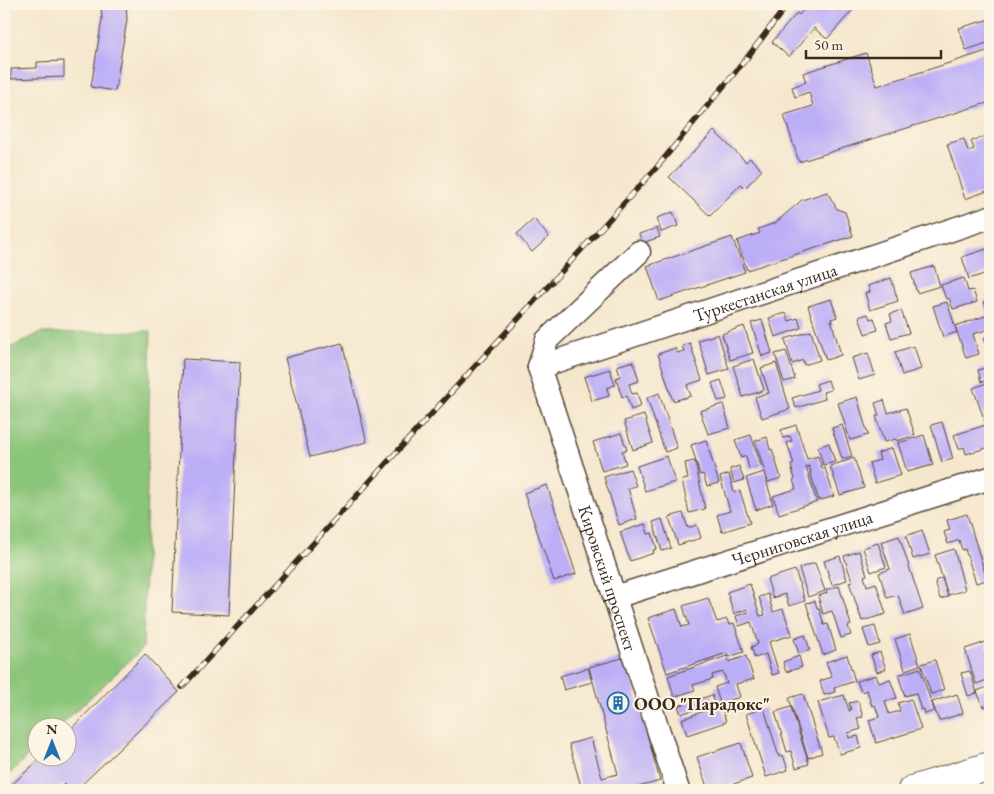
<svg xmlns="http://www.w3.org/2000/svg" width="994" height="794" font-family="'EB Garamond',serif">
  <rect width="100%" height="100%" fill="#fcf5e5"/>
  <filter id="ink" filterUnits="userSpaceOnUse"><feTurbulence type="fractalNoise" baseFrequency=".02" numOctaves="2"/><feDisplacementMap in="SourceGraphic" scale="10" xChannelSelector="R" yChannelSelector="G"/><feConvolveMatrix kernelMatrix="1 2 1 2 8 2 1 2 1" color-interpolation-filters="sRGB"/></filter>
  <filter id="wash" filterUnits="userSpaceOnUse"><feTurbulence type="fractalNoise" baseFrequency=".0096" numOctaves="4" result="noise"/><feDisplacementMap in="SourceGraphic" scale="20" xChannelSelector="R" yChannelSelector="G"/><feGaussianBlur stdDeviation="1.12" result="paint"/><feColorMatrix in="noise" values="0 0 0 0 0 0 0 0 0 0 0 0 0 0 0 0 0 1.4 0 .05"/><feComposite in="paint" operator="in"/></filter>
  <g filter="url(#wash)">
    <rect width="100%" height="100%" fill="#f5e7cd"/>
    <path fill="#8bc579" stroke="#63784c" d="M 151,331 L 143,648 L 60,726 L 38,726 L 37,747 L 4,779 L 4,351 L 40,333 Z"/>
    <g id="blocks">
      <path fill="#bcadf7" d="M 101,4 L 126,4 L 127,20 L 115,91 L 91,87 L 102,19 Z
        M 809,4 L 858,4 L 827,39 L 814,28 L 789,57 L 772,42 L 797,13 L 799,15 Z
        M 990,19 L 990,42 L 966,50 L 959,28 Z
        M 990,50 L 990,102 L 799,162 L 784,115 L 813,106 L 809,92 L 795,97 L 792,87 L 806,82 L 803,73 L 866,53 L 877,86 Z
        M 64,61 L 64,77 L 11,79 L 11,69 L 37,68 L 37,62 Z
        M 714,131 L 746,162 L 750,158 L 762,170 L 745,188 L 741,184 L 710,216 L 669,177 Z
        M 990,135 L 990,190 L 965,199 L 947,144 L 964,139 L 968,151 L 974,149 L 971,141 Z
        M 827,192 L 837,209 L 845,212 L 853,236 L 747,270 L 737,241 L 760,233 L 758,229 L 775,223 L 802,200 Z
        M 673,212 L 678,226 L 661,232 L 657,218 Z
        M 534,219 L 549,237 L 532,252 L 517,234 Z
        M 657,228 L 660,237 L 642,243 L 639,234 Z
        M 732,237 L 745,272 L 659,301 L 647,266 Z
        M 990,248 L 990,272 L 969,279 L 962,257 Z
        M 934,266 L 940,286 L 917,293 L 911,273 Z
        M 891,278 L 898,301 L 870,310 L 865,293 L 870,292 L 868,286 Z
        M 964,278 L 968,291 L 973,290 L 977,302 L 953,309 L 949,298 L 946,299 L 941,285 Z
        M 831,299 L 837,317 L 831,319 L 841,355 L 826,360 L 808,306 Z
        M 990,299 L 990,329 L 973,334 L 979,354 L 966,358 L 955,326 L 988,315 L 984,301 Z
        M 947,302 L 957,332 L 943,337 L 933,306 Z
        M 901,310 L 909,333 L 891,338 L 886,323 L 892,321 L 890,314 Z
        M 786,313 L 789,321 L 798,318 L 801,328 L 775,337 L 769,318 Z
        M 868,314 L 870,319 L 874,318 L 878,330 L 865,334 L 859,317 Z
        M 762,320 L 772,353 L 762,356 L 751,323 Z
        M 744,326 L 753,353 L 730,360 L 722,334 Z
        M 811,331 L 820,360 L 804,365 L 803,360 L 792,364 L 785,339 Z
        M 718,334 L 729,369 L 709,375 L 698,340 Z
        M 990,336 L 990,358 L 984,338 Z
        M 342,343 L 367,442 L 310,457 L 285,358 Z
        M 690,343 L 702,380 L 687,385 L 691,396 L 673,401 L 658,354 L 675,348 L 677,353 L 684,351 L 682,346 Z
        M 914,346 L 921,369 L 902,375 L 895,352 Z
        M 786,351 L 795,379 L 784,382 L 775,354 Z
        M 868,353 L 875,375 L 859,380 L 852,358 Z
        M 183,359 L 240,362 L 229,615 L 172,612 Z
        M 754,359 L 764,390 L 743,397 L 733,366 Z
        M 633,361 L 639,381 L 629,384 L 632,394 L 637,393 L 641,406 L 631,410 L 627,396 L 622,397 L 616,378 L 620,376 L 617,366 Z
        M 776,363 L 790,409 L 762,418 L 755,397 L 769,393 L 761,368 Z
        M 988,367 L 990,379 L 981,382 L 978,370 Z
        M 610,369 L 615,385 L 607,388 L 609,396 L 592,401 L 584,377 Z
        M 721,380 L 727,399 L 718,401 L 712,383 Z
        M 828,380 L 831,390 L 823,392 L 825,399 L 796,408 L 792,398 L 818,390 L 816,384 Z
        M 990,382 L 990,413 L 983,416 L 973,388 Z
        M 659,393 L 677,448 L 665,452 L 647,398 Z
        M 857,397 L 868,435 L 850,440 L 838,403 Z
        M 884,400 L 888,413 L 906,408 L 915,435 L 897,441 L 896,439 L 884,442 L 876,416 L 879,416 L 875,403 Z
        M 723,404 L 730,428 L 708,434 L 700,411 Z
        M 644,415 L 653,443 L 633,450 L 624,421 Z
        M 990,417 L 990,447 L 966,454 L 964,447 L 959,449 L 954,435 L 986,425 L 984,419 Z
        M 942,422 L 953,459 L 942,462 L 931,425 Z
        M 796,425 L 807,459 L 818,456 L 822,469 L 825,468 L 834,496 L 819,501 L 810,472 L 811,472 L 809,466 L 806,467 L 817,502 L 779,514 L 773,496 L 796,489 L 793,480 L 795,479 L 791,465 L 794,464 L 787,443 L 792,441 L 790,436 L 783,438 L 781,430 Z
        M 842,425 L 852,456 L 842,459 L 832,428 Z
        M 621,433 L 627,450 L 622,451 L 626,464 L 602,471 L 593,442 Z
        M 751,435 L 761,466 L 749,469 L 746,456 L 741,458 L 735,440 Z
        M 924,435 L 933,465 L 907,472 L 898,443 Z
        M 767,437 L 770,450 L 772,449 L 781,478 L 768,482 L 755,441 Z
        M 706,440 L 719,483 L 707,486 L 703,474 L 700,475 L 691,445 Z
        M 829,443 L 835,462 L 823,465 L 818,447 Z
        M 892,448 L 901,475 L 875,483 L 869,463 L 880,460 L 878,453 Z
        M 667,456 L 675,482 L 645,491 L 637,466 Z
        M 854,458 L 864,488 L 840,495 L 830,466 Z
        M 695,461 L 705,509 L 689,513 L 682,480 L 688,479 L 685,463 Z
        M 739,466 L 744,480 L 734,483 L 730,469 Z
        M 630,469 L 636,486 L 628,488 L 637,519 L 619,525 L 604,477 Z
        M 764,472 L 773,504 L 756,510 L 746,478 Z
        M 729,474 L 734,492 L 740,491 L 750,523 L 722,532 L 717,515 L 730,511 L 720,477 Z
        M 547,485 L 576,574 L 554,581 L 524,493 Z
        M 683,513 L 688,528 L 697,525 L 701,538 L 678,545 L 669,517 Z
        M 967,514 L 987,580 L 976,583 L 965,549 L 962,550 L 959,540 L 948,544 L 944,532 L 950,530 L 947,520 Z
        M 662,519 L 671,548 L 662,551 L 653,522 Z
        M 645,524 L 648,534 L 652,533 L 657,549 L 653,550 L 654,553 L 630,561 L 620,532 Z
        M 922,530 L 930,554 L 913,559 L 906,536 Z
        M 899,536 L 923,609 L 905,615 L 898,595 L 887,598 L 879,573 L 890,569 L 881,542 Z
        M 878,543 L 886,567 L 871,572 L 863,548 Z
        M 954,549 L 965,590 L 948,595 L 935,555 Z
        M 859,551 L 867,575 L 864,576 L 867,586 L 876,583 L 886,614 L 862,621 L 849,582 L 852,581 L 844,556 Z
        M 840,556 L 847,580 L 832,585 L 824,561 Z
        M 815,563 L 825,591 L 808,597 L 799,568 Z
        M 795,570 L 805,601 L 789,606 L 785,594 L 773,598 L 767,579 Z
        M 942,578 L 948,597 L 940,599 L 935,581 Z
        M 750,584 L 760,616 L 765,615 L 759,597 L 768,594 L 773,612 L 783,609 L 792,635 L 769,642 L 779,673 L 772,675 L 766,654 L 755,658 L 751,647 L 758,644 L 751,622 L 739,626 L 736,616 L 748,612 L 747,609 L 734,614 L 727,592 Z
        M 839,586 L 851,625 L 848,626 L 851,635 L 841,638 L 832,611 L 823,614 L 818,596 L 827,593 L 826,590 Z
        M 708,598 L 717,622 L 727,619 L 729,625 L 734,623 L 744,652 L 728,657 L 727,653 L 667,673 L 648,618 L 676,609 L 682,627 L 689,625 L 683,606 Z
        M 815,601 L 817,608 L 819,608 L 824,625 L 828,624 L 836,650 L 823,655 L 806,603 Z
        M 875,626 L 880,644 L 869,647 L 863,629 Z
        M 910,634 L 920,665 L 905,670 L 895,639 Z
        M 805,635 L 810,650 L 799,654 L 794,639 Z
        M 986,642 L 990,656 L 990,679 L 976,684 L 965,649 Z
        M 880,652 L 886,669 L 877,672 L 871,655 Z
        M 145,654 L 179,692 L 76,790 L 69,790 L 64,784 L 57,790 L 6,790 L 43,756 L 68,756 L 68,732 Z
        M 847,655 L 855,681 L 834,688 L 835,692 L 824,695 L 820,681 L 832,677 L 826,662 Z
        M 727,656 L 729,662 L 746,656 L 754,679 L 736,684 L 740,697 L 720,703 L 715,687 L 727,683 L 723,672 L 712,675 L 713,679 L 693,685 L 695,690 L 674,697 L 668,676 Z
        M 799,656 L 802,667 L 786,672 L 783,662 Z
        M 626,657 L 660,781 L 627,790 L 582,790 L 569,744 L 591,738 L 602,778 L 618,774 L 589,667 Z
        M 935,660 L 944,690 L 931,694 L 921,664 Z
        M 588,668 L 592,682 L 564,690 L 560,676 Z
        M 920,668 L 934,711 L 925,714 L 924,709 L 921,710 L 916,693 L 905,696 L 898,675 Z
        M 970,671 L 977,693 L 968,696 L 961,673 Z
        M 876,675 L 879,683 L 890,679 L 897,698 L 885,701 L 889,714 L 900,711 L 898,703 L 911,699 L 921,729 L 876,743 L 869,720 L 879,717 L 875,705 L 872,706 L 867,690 L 861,692 L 857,681 Z
        M 990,686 L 990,705 L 983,707 L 977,691 Z
        M 803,694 L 822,753 L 808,758 L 789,698 Z
        M 957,694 L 963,713 L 939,721 L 932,702 Z
        M 712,695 L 714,703 L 681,714 L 678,706 Z
        M 844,695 L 849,711 L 851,710 L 849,703 L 858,701 L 863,717 L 857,718 L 861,729 L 848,733 L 849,738 L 858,736 L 861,748 L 840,754 L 834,737 L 829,738 L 818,702 Z
        M 721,705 L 726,722 L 687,735 L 682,719 Z
        M 791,707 L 809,764 L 796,768 L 791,751 L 787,752 L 775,712 Z
        M 764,708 L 779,757 L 783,755 L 788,770 L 766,777 L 746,714 Z
        M 741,743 L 752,778 L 715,790 L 708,790 L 697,757 Z"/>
    </g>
  </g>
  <g filter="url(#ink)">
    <use href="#blocks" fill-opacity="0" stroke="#574638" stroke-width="1"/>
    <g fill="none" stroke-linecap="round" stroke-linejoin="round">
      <g stroke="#574638" stroke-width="25">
        <g id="minor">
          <path id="s1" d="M 539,367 L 990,217"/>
          <path id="s2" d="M 539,367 L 678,790"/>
          <path d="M 539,367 L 547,340 L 639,252"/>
          <path id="s3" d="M 615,597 L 990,478"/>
        </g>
      </g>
      <g stroke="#574638" stroke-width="30">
        <path id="major" d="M 912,790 L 990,766"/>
      </g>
      <use href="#minor" stroke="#fff" stroke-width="22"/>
      <use href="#major" stroke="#fff" stroke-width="28"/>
      <g stroke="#3b2a1e" stroke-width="5.5">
        <path id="rail" d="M 182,687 L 657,167 L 746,59 L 788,4"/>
      </g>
      <use href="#rail" stroke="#fcf5e5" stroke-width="4" stroke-dasharray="11" stroke-linecap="butt"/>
    </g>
  </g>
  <defs>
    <g id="building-ring" transform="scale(1.125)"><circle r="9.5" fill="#fcf5e5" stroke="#1f6fb2" stroke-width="1.5"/><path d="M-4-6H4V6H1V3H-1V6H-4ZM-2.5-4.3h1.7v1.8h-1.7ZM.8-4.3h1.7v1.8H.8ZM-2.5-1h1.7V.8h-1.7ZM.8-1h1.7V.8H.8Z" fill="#1f6fb2"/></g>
  </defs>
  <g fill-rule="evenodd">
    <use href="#building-ring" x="618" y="703"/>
  </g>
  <g text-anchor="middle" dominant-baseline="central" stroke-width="4" stroke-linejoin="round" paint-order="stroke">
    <g font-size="18" fill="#3b2a1e" stroke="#fcf5e5">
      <text stroke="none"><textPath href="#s1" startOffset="238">Туркестанская улица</textPath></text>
      <text stroke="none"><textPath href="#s3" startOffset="196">Черниговская улица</textPath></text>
      <text stroke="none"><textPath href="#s2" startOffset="222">Кировский проспект</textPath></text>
    </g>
    <g font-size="18" font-weight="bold" fill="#3b2a1e" stroke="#fcf5e5" text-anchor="start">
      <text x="634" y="703">ООО "Парадокс"</text>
    </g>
  </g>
  <rect width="994" height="794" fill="none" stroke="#fcf5e5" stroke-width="20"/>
  <g transform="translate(52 742)"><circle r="24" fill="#fcf5e5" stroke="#afa495"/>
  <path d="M0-4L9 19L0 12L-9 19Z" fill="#1f6fb2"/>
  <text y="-8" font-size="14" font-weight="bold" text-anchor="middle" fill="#3b2a1e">N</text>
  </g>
  <path d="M806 50v8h135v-8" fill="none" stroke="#3b2a1e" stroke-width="2.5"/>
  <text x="814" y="50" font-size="15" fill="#3b2a1e" stroke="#fcf5e5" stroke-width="4" paint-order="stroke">50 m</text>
</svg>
